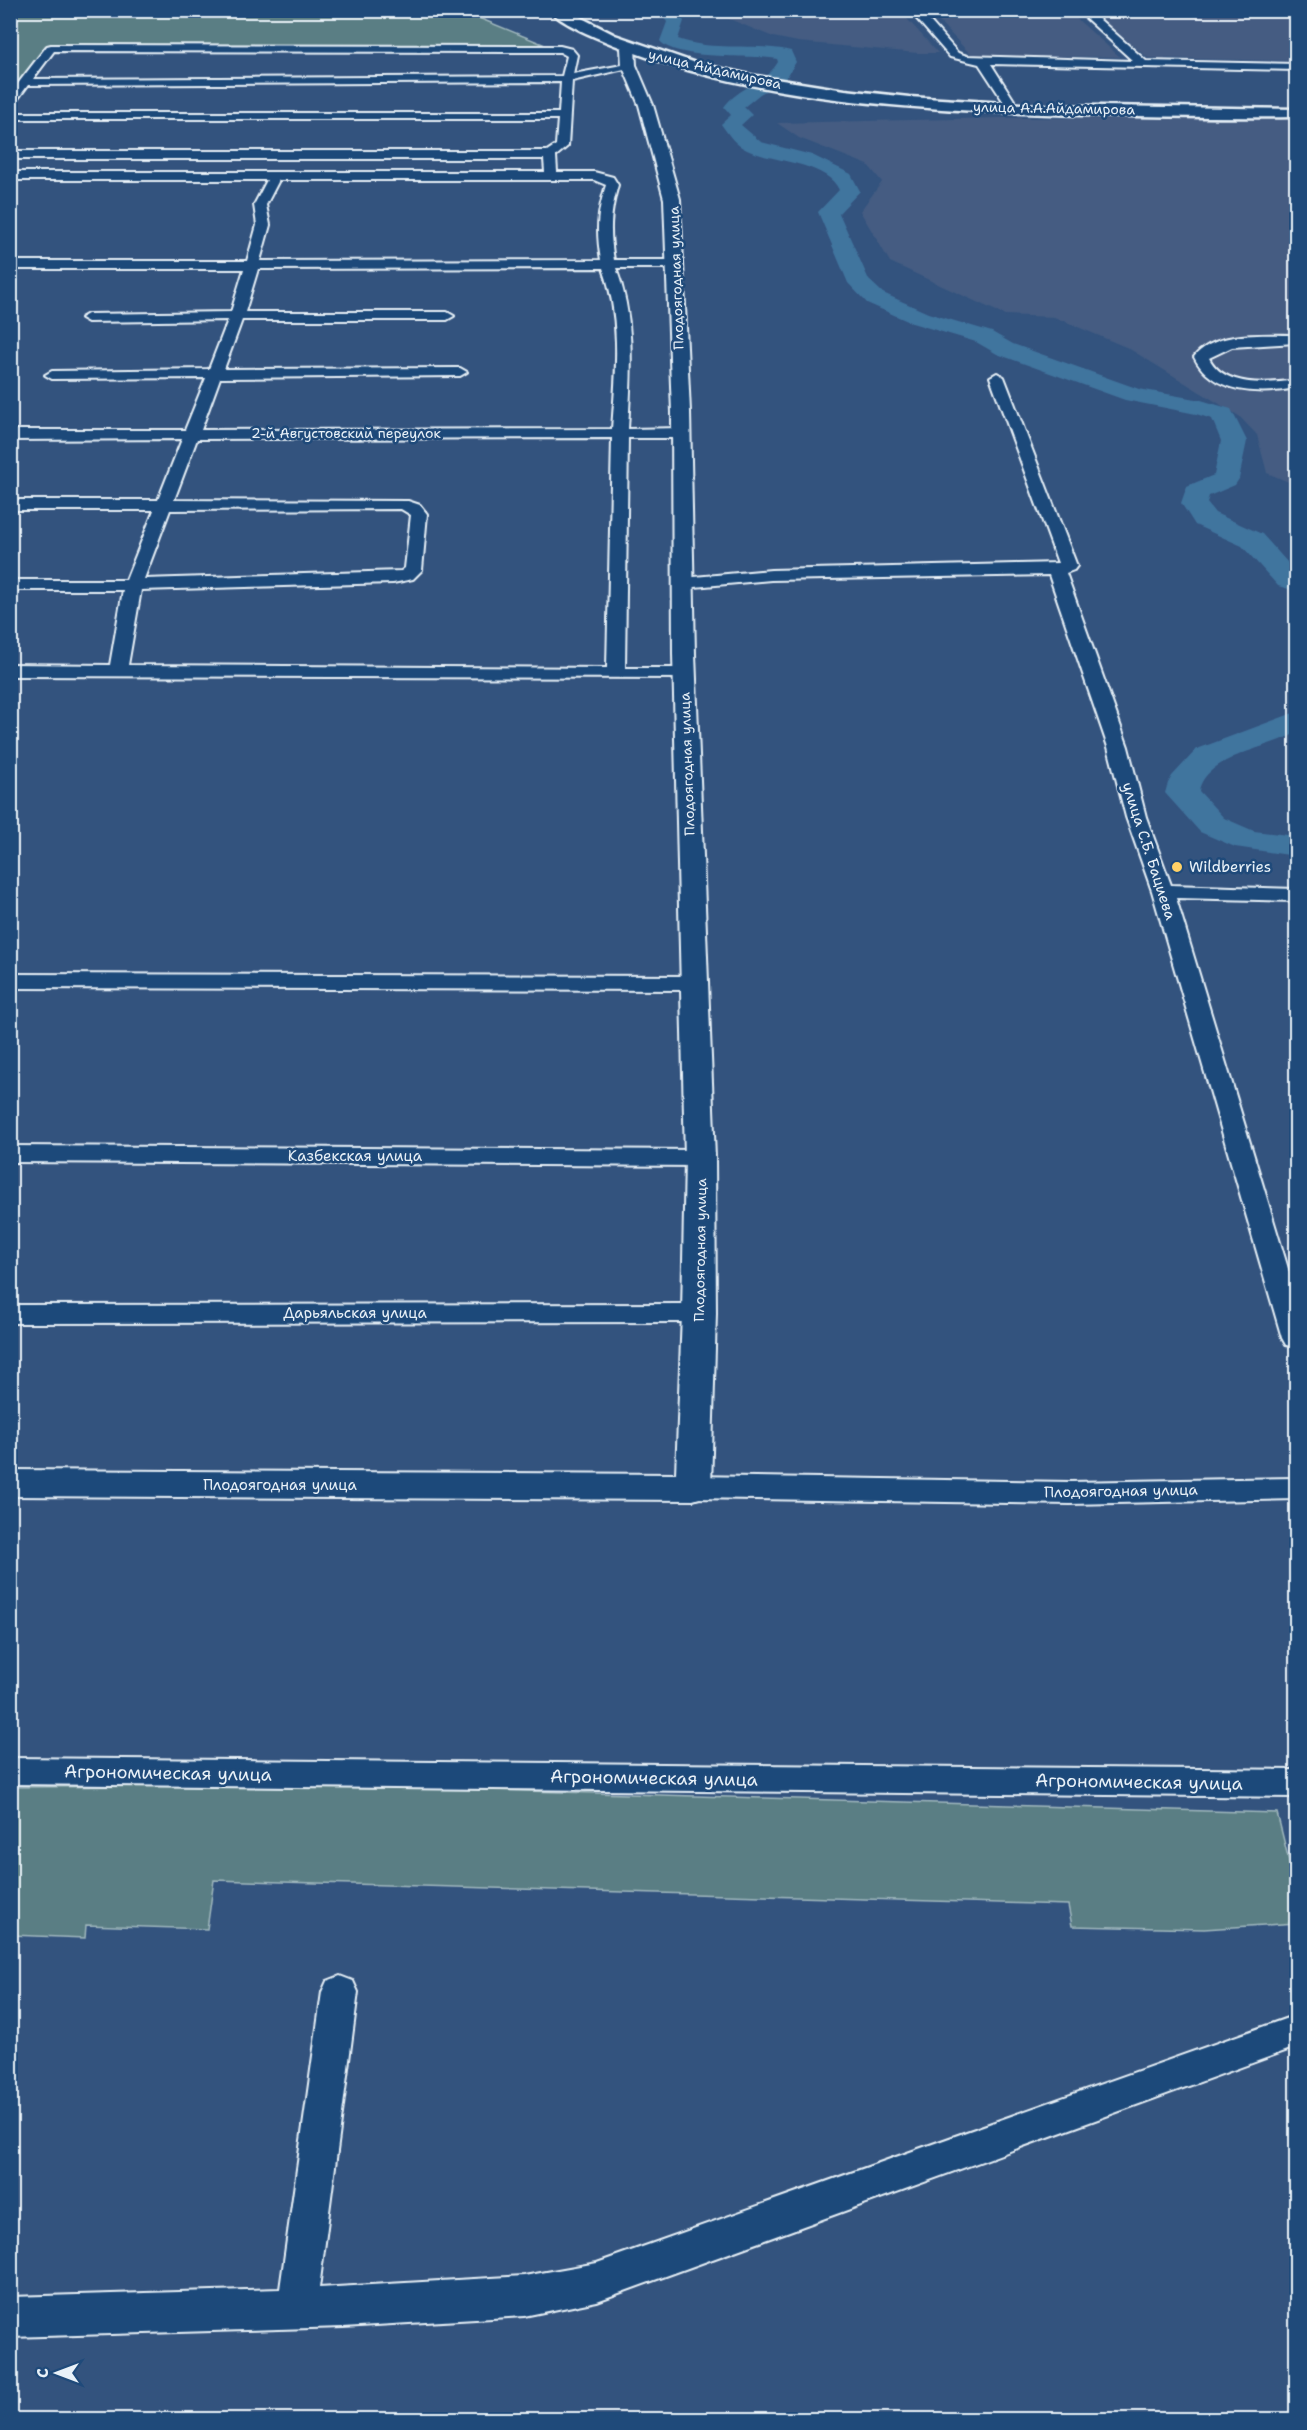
<svg xmlns="http://www.w3.org/2000/svg" width="1307" height="2430" font-family="'Shantell Sans',sans-serif">
  <rect width="100%" height="100%" fill="#33537e"/>
  <filter id="ink" filterUnits="userSpaceOnUse"><feTurbulence type="fractalNoise" baseFrequency=".0167" numOctaves="2"/><feDisplacementMap in="SourceGraphic" scale="12" xChannelSelector="R" yChannelSelector="G"/><feConvolveMatrix kernelMatrix="1 2 1 2 8 2 1 2 1" color-interpolation-filters="sRGB"/></filter>
  <g filter="url(#ink)">
    <path fill="#445c82" d="M 710,11 L 900,11 L 938,53 L 917,53 L 798,42 L 773,37 Z
      M 929,11 L 1068,11 L 1120,57 L 972,56 Z
      M 1091,11 L 1296,11 L 1296,61 L 1148,58 Z
      M 998,118 L 1296,118 L 1296,485 L 1267,473 L 1257,435 L 1239,416 L 1128,348 L 1054,317 L 1005,315 L 890,262 L 860,211 L 882,182 L 868,165 L 799,138 L 777,123 Z"/>
    <path fill="#5a7e84" stroke="#a1b8be" stroke-width="1.5" d="M 11,11 L 466,11 L 469,14 L 550,47 L 45,46 L 11,97 Z
      M 324,1785 L 1277,1813 L 1296,1889 L 1296,1923 L 1204,1929 L 1072,1926 L 1068,1905 L 214,1880 L 207,1929 L 86,1925 L 85,1938 L 11,1935 L 11,1787 Z"/>
    <g fill="none" stroke-linecap="round" stroke-linejoin="round">
      <path fill="#41749e" fill-rule="evenodd" d="M 650,10 L 676,10 L 684,21 L 678,39 C 714,52 754,42 791,51 L 796,62 L 785,80 L 760,94 L 744,107 L 752,115 L 741,125 L 761,142 L 812,155 L 851,174 L 860,191 L 839,213 L 869,280 L 883,293 L 928,313 L 992,332 L 1013,344 L 1139,389 L 1201,400 L 1231,409 L 1247,441 L 1239,479 L 1235,485 L 1209,496 L 1207,503 L 1215,513 L 1262,534 L 1296,572 L 1296,591 L 1278,586 L 1242,546 L 1195,525 L 1181,503 L 1187,486 L 1214,475 L 1221,441 L 1212,419 L 1196,414 L 1125,400 L 997,354 L 976,342 L 912,323 L 867,303 L 848,283 L 818,212 L 839,190 C 827,162 772,162 747,150 C 735,145 728,134 721,124 L 731,115 L 724,107 C 738,87 766,83 778,62 L 777,59 C 752,54 676,61 660,41 L 667,22 L 663,17 L 652,14 Z
        M 1296,712 L 1296,733 C 1269,748 1205,756 1199,791 L 1224,818 L 1254,831 L 1296,836 L 1296,856 L 1235,847 L 1200,832 L 1165,793 L 1168,783 L 1172,776 L 1197,749 Z"/>
      <g stroke="#e8f1f8" stroke-width="4">
        <path id="minor" d="M 909,10 L 920,10 L 958,53 L 967,56 L 1133,61 L 1077,10 L 1089,10 L 1146,61 L 1296,64 L 1296,70 L 991,64 L 1019,108 L 1013,111 L 1009,110 L 979,64 L 950,57 Z
          M 51,45 L 560,46 L 572,49 L 577,55 L 573,74 L 633,63 L 633,67 L 572,81 L 568,146 L 556,156 L 557,172 L 594,172 L 613,177 L 618,185 C 610,213 609,231 614,260 L 675,260 L 682,264 L 675,268 L 616,268 C 636,320 631,374 628,429 L 681,428 L 689,433 L 681,438 L 628,438 L 625,668 L 684,668 L 691,670 L 693,674 L 691,678 L 10,676 L 10,664 L 110,665 L 123,590 L 10,590 L 10,580 L 126,580 L 154,510 L 10,510 L 10,500 L 158,500 L 182,439 L 10,440 L 10,430 L 185,430 L 206,378 L 52,379 L 45,375 L 52,371 L 209,369 L 228,320 L 88,322 L 81,318 L 88,314 L 231,312 L 244,269 L 10,269 L 10,261 L 247,261 L 257,225 L 254,205 L 267,180 L 10,180 L 10,172 L 545,172 L 544,159 L 10,159 L 10,151 L 547,151 L 556,145 L 558,119 L 10,119 L 10,113 L 559,113 L 561,82 L 28,85 L 14,104 L 10,105 L 10,94 L 47,46 ZM 54,51 L 560,52 L 567,56 L 562,76 L 33,79 ZM 279,180 L 594,180 L 606,185 C 597,213 596,231 601,260 L 260,261 L 270,225 L 266,205 ZM 603,268 C 622,320 616,374 612,429 L 201,430 L 220,378 L 460,376 L 467,372 L 460,368 L 224,369 L 242,320 L 447,320 L 454,316 L 447,312 L 245,312 L 258,269 ZM 612,438 L 607,668 L 128,665 L 141,590 L 393,583 L 413,579 L 422,570 L 427,514 L 420,505 L 408,501 L 174,500 L 197,439 ZM 401,509 L 411,515 L 405,568 L 401,571 L 144,579 L 170,510 Z
          M 1296,335 L 1296,343 L 1232,347 L 1209,358 C 1224,388 1268,384 1296,380 L 1296,388 C 1260,395 1212,394 1194,357 C 1215,330 1265,335 1296,335 Z
          M 997,373 L 1004,377 L 1077,566 L 1074,570 L 1066,573 L 1128,747 L 1146,817 L 1171,885 L 1296,889 L 1296,901 L 1176,898 L 1296,1295 L 1296,1347 L 1286,1345 L 1282,1338 L 1152,891 L 1126,817 L 1108,747 L 1049,575 L 771,580 L 683,588 L 677,587 L 674,583 L 677,579 L 683,578 L 771,570 L 1058,563 L 990,377 Z
          M 10,974 L 693,976 L 701,978 L 704,983 L 701,988 L 693,990 L 10,988 Z
          M 10,1146 L 700,1150 L 709,1153 L 712,1158 L 709,1163 L 700,1166 L 10,1162 Z
          M 699,1304 L 708,1307 L 712,1313 L 708,1319 L 699,1322 L 10,1323 L 10,1305 Z
          M 693,1476 L 1070,1482 L 1296,1478 L 1296,1499 L 1070,1504 L 693,1498 L 683,1494 L 679,1487 L 683,1480 Z
          M 10,1758 L 1296,1770 L 1296,1797 L 10,1784 Z
          M 340,1976 L 353,1981 L 358,1992 L 319,2288 L 524,2276 L 597,2263 L 1296,2015 L 1296,2047 L 597,2301 L 524,2316 L 343,2327 L 10,2337 L 10,2297 L 280,2289 L 322,1992 L 327,1981 Z"/>
      </g>
      <g stroke="#e8f1f8" stroke-width="4">
        <path id="tertiary" d="M 628,44 L 635,48 L 636,65 L 653,105 L 680,199 L 690,412 L 695,654 L 715,1158 L 716,1313 L 711,1487 L 706,1496 L 693,1500 L 10,1496 L 10,1470 L 676,1474 L 682,1313 L 685,1158 L 673,654 L 672,412 L 664,199 L 639,105 L 622,65 L 621,48 Z"/>
      </g>
      <g stroke="#e8f1f8" stroke-width="5">
        <path id="secondary" d="M 549,10 L 566,10 L 615,35 L 696,63 L 750,75 L 845,90 L 909,97 L 1038,105 L 1296,109 L 1296,117 C 1224,118 1151,116 1078,115 C 931,111 754,102 617,46 C 597,38 564,25 549,10 Z"/>
      </g>
      <use href="#minor" fill="#1f4a7a" fill-rule="evenodd"/>
      <use href="#tertiary" fill="#1f4a7a" fill-rule="evenodd"/>
      <use href="#secondary" fill="#1f4a7a" fill-rule="evenodd"/>
    </g>
  </g>
  <circle fill="#ffd166" stroke="#1f4a7a" stroke-width="2" cx="1177" cy="867" r="6"/>
  <g text-anchor="middle" dominant-baseline="central" stroke-width="5" stroke-linejoin="round" paint-order="stroke">
    <g font-size="14" fill="#e8f1f8" stroke="#1f4a7a">
      <text transform="translate(715 69) rotate(13)">улица Айдамирова</text>
      <text transform="translate(1054 108) rotate(1)">улица А.А.Айдамирова</text>
      <text transform="translate(676 278) rotate(-92)">Плодоягодная улица</text>
      <text x="346" y="433">2-й Августовский переулок</text>
      <text transform="translate(687 764) rotate(-92)">Плодоягодная улица</text>
      <text transform="translate(700 1250) rotate(-89)">Плодоягодная улица</text>
    </g>
    <g font-size="15" fill="#e8f1f8" stroke="#1f4a7a">
      <text transform="translate(1149 851) rotate(72)">улица С.Б. Бациева</text>
      <text x="355" y="1156">Казбекская улица</text>
      <text x="355" y="1313">Дарьяльская улица</text>
      <text x="280" y="1485">Плодоягодная улица</text>
      <text transform="translate(1121 1491) rotate(-1)">Плодоягодная улица</text>
    </g>
    <g font-size="15" fill="#e8f1f8" stroke="#1f4a7a" text-anchor="start">
      <text x="1189" y="867">Wildberries</text>
    </g>
    <g font-size="18" fill="#e8f1f8" stroke="#1f4a7a">
      <text transform="translate(168 1773) rotate(1)">Агрономическая улица</text>
      <text transform="translate(654 1778) rotate(1)">Агрономическая улица</text>
      <text transform="translate(1139 1782) rotate(1)">Агрономическая улица</text>
    </g>
  </g>
  <rect width="1307" height="2430" fill="none" stroke="#1f4a7a" stroke-width="36"/>
  <rect x="18" y="18" width="1271" height="2394" fill="none" stroke="#e8f1f8" stroke-width="2" filter="url(#ink)"/>
  <g transform="translate(57 2373) rotate(270)" stroke="#1f4a7a" stroke-width="4.5" paint-order="stroke">
  <path d="M0-4.5L10 22L0 15L-10 22Z" fill="#e8f1f8"/>
  <text y="-9" font-size="16" font-weight="bold" text-anchor="middle" fill="#e8f1f8">С</text>
  </g>
</svg>
